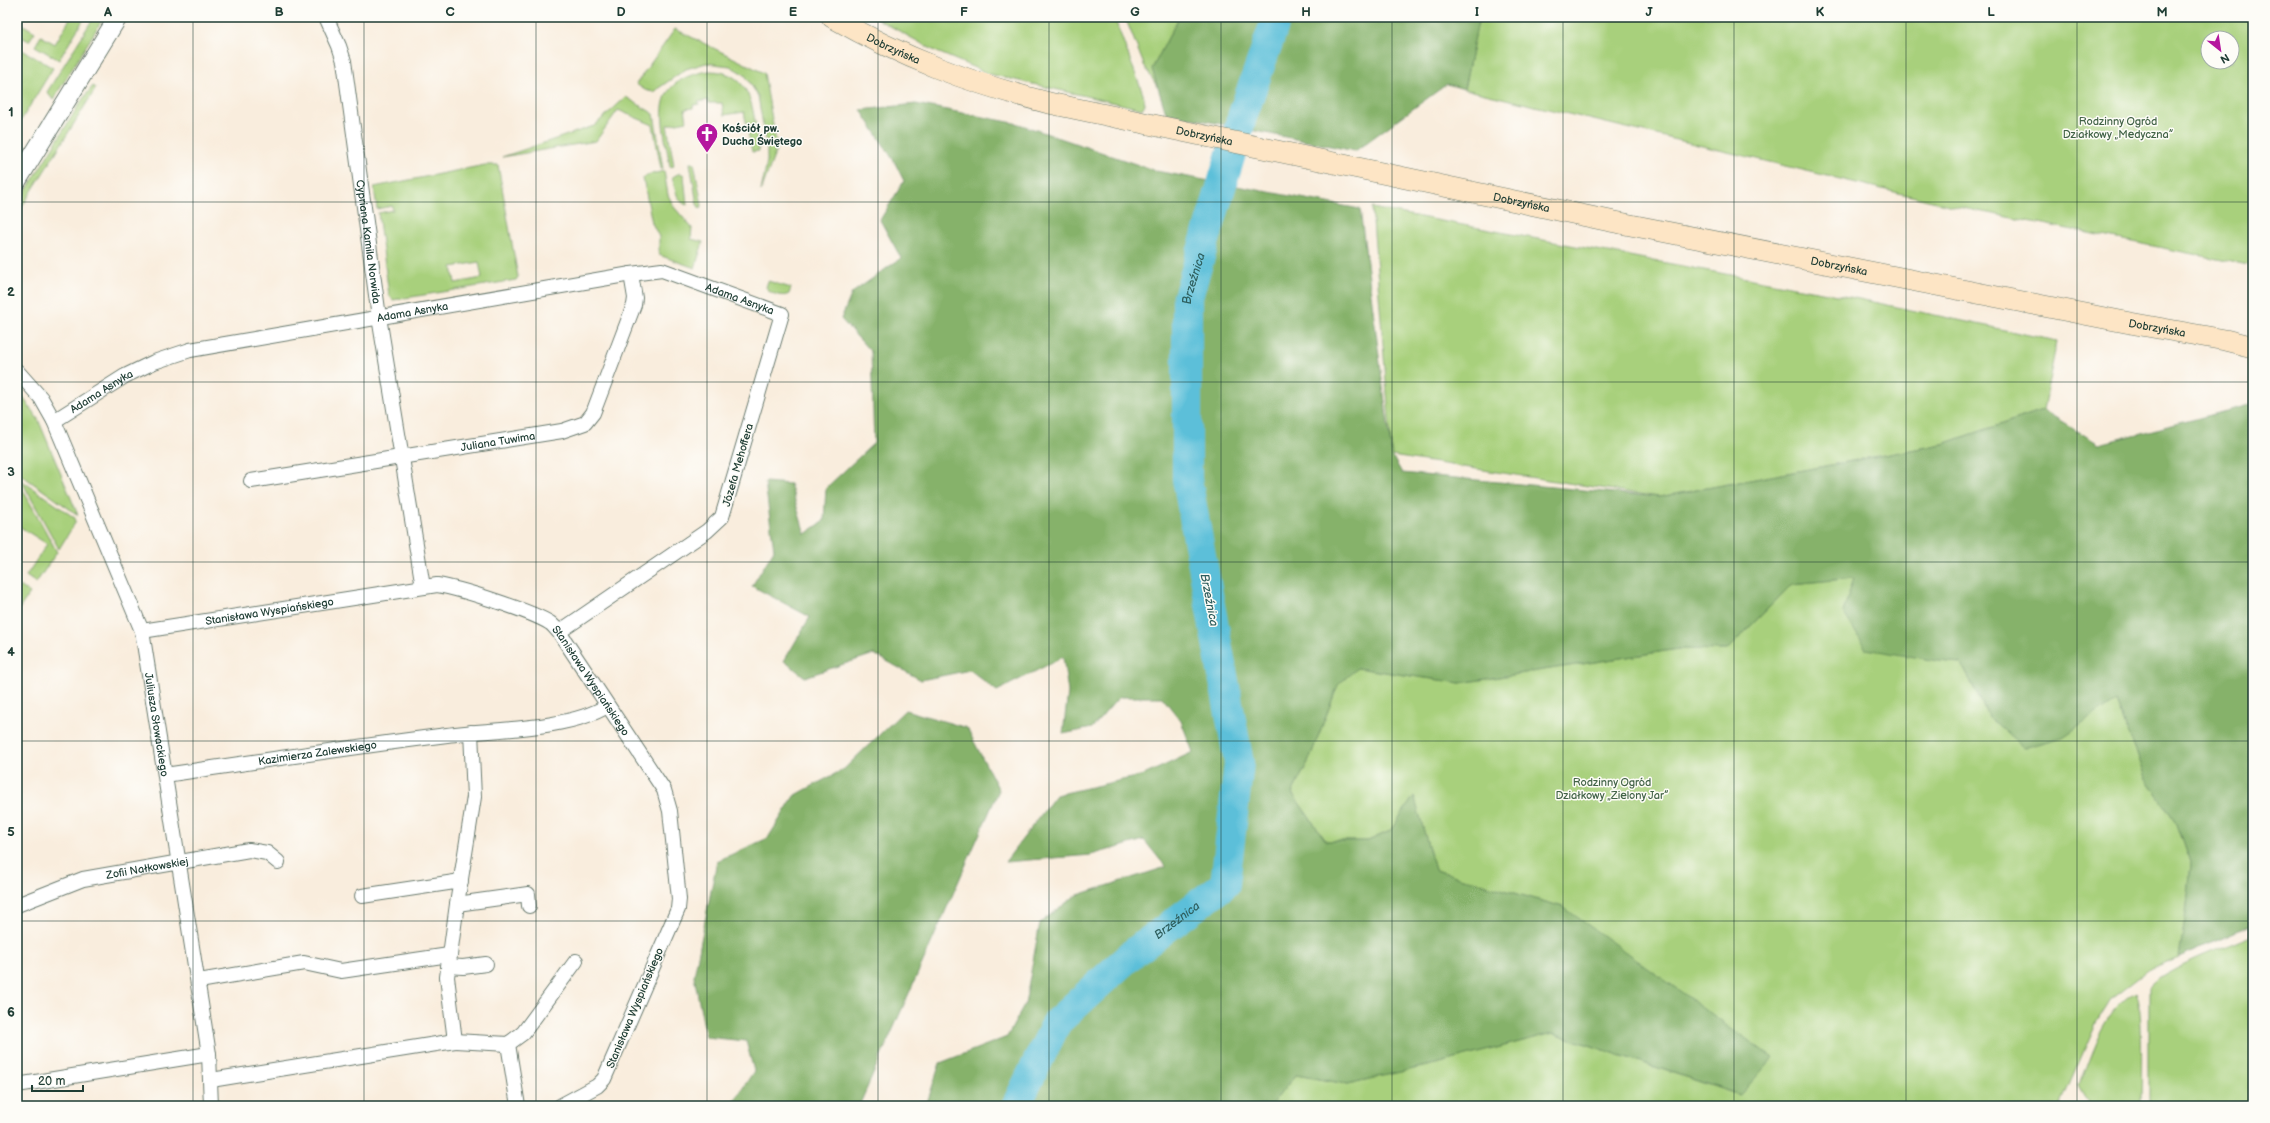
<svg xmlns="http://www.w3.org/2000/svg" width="2270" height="1123" font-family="'Balsamiq Sans',sans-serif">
  <rect width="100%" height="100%" fill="#fdfcf7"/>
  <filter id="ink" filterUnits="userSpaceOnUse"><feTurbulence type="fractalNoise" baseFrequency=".025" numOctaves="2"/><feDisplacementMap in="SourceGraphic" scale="8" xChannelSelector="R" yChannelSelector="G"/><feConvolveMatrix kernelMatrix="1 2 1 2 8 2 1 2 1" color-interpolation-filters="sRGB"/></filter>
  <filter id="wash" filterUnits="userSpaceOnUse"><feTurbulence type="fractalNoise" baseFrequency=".012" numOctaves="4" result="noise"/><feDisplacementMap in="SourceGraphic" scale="16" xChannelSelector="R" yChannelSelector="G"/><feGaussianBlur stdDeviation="0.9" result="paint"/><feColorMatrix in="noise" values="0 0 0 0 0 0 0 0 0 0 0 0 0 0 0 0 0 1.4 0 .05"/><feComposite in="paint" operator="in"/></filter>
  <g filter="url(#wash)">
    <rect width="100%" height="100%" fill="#f9eddd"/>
    <path fill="#a8d07b" stroke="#648658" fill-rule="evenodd" d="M 71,17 L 85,17 L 59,60 L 35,46 L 41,36 L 55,44 Z
      M 94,17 L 104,17 L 53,100 L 47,92 Z
      M 874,17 L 1114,17 L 1143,94 L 1145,104 L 1142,109 L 989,74 L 935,51 Z
      M 1125,17 L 1179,17 L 1152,69 L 1158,88 L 1144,65 Z
      M 1479,17 L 2253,17 L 2253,266 L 1953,206 L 1464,89 ZM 2208,38 L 2232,38 L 2232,62 L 2208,62 Z
      M 17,21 L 35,32 L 29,41 L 17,35 Z
      M 675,29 L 764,73 L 777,148 L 761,191 L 767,161 L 767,149 L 758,96 L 745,75 L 730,66 L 706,63 L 686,69 L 653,92 L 645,90 L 636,84 Z
      M 17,47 L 53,68 L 17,127 Z
      M 709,71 C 756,71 753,116 759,151 L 752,152 L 744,112 L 724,115 L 722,103 L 709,103 L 708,100 L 698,102 L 699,104 L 693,105 L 693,108 L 685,109 L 687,121 L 667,125 L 674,166 L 670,167 C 663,121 646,81 709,71 Z
      M 93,86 L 96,88 L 17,215 L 17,205 L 82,100 Z
      M 626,97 L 654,114 L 663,169 L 661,169 L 653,125 L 618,110 L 596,141 L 502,157 L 594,126 Z
      M 690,163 L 694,163 L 702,205 L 700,209 L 697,204 Z
      M 485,165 L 498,165 L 518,277 L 516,280 L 393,300 L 389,295 L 378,213 L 393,210 L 392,206 L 377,209 L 374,187 ZM 479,262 L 482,278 L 455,283 L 452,267 Z
      M 664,171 L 668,195 L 674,207 L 692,228 L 691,239 L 703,242 L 695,268 L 659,255 L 659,237 L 652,223 L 643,178 L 647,175 Z
      M 680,173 L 684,175 L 687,205 C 676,202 675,187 672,177 Z
      M 1372,208 L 1859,299 L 2057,341 L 2043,410 L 1943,444 L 1659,497 L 1392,456 Z
      M 768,281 L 791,288 L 789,294 C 783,298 769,294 766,287 Z
      M 21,395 L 38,419 L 78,515 L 17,472 L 17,396 Z
      M 17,479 L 57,552 L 36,583 L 26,576 L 47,544 L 17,525 Z
      M 21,480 L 75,518 L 75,523 L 59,549 Z
      M 1854,578 L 1938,661 L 1961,663 L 1989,717 L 2116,701 L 2146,777 L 2177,824 L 2191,864 L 2187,905 L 2179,957 L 2151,968 L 2111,999 L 2096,1023 L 2060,1106 L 1270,1106 L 1296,1075 L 1347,1084 L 1440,1063 L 1553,1033 L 1739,1095 L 1563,907 L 1435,870 L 1414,797 L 1390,831 L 1368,841 L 1326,841 L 1292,793 L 1309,760 L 1338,684 L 1357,668 L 1460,683 L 1678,649 L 1727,650 L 1792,584 Z
      M 20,586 L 30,593 L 17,612 L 17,591 Z
      M 2253,935 L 2253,1106 L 2149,1106 L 2149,986 C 2165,968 2228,946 2253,935 Z
      M 2136,992 C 2144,1006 2141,1085 2141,1106 L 2091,1106 L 2079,1085 C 2092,1052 2103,1009 2136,992 Z"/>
    <path fill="#86b26b" stroke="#527850" d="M 1179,17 L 1479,17 L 1464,89 L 1447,84 L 1355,151 L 1166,113 L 1152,69 Z
      M 916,104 L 1019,124 L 1156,171 L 1360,209 L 1392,456 L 1402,473 L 1659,497 L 1943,444 L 2043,410 L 2099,444 L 2253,404 L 2253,925 L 2179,957 L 2187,905 L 2191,864 L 2177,824 L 2146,777 L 2116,701 L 2063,737 L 2024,748 L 1989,717 L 1961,663 L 1938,661 L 1866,649 L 1843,612 L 1854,578 L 1792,584 L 1727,650 L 1678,649 L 1460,683 L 1357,668 L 1338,685 L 1309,760 L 1292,793 L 1326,841 L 1368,841 L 1390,831 L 1414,796 L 1435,870 L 1563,907 L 1773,1058 L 1740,1095 L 1553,1033 L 1440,1063 L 1347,1084 L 1296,1075 L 1270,1106 L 926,1106 L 940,1063 L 1007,1037 L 1025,1004 L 1040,923 L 1075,896 L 1166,867 L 1144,840 L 1091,855 L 1005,862 L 1056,795 L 1144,775 L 1193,752 L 1181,721 L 1162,697 L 1119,697 L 1092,728 L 1063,734 L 1068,692 L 1063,657 L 997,691 L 970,670 L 921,680 L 874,654 L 805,677 L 784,661 L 810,617 L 752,586 L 774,550 L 765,482 L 790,484 L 805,534 L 824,521 L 826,488 L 874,443 L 871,352 L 841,319 L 852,293 L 901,258 L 880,220 L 904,181 L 894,161 L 861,110 Z
      M 905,710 L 967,728 L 999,790 L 859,1106 L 731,1106 L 754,1071 L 746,1041 L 706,1037 L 694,976 L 717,861 L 768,838 L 794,796 L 844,769 Z"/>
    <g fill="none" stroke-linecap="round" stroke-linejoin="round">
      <path stroke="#5bbfd9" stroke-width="30" id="s1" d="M 1016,1106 L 1057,1022 L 1132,954 L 1225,884 L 1239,763 L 1187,479 L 1187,300 L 1243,114 L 1277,17"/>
    </g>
  </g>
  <g filter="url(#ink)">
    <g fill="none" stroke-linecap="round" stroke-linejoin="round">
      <g stroke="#6b7b6f" stroke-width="16">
        <g id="minor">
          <path id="s2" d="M 326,17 L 339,46 L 344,61 L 379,317 L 423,587"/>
          <path id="s3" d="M 17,371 L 41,398 L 54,421 L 142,631 L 209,1054 L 211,1106"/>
          <path id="s4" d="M 54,421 L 125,376 L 154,362 L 190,350 L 631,274 L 662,270 L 782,314 L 722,517 L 707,531 L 559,632"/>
          <path id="s5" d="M 251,481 L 562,431 L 585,423 L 593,413 L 634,305 L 635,298 L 631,274"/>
          <path id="s6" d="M 142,631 L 437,585 C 459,588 531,611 550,623 C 553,625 556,629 559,632 L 664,790 L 670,811 L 679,899 L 678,909 L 604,1079 L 597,1086 L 560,1106"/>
          <path id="s7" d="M 165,775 C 259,761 353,747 447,735 C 492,729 569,730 607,706"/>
          <path d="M 362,896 L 461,881"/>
          <path d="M 457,904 L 528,894 L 529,906"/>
          <path id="s8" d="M 17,905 L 83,879 L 249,850 L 267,853 L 278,862"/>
          <path d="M 448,966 L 463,967 L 486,964"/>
          <path d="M 199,981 L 304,963 L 341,971 L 449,955"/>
          <path d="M 455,1041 L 508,1044 L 523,1033 L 576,961"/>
          <path d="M 508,1044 L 518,1106"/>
          <path d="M 211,1080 L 455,1041 L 447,977 L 457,904 L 474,797 L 471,732"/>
          <path d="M 17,1085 L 209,1054"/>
        </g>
      </g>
      <g stroke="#6b7b6f" stroke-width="20">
        <path id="tertiary" d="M 17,181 L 118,17"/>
      </g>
      <g stroke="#6b7b6f" stroke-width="22">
        <g id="secondary">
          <path id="s9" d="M 832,17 C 903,58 970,83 1049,103 L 1610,221 L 2130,323 L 2225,340 L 2253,347"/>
        </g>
      </g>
      <use href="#minor" stroke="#fff" stroke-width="14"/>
      <use href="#tertiary" stroke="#fff" stroke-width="18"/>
      <use href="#secondary" stroke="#fde5c5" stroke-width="21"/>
    </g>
  </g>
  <path fill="none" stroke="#1f3d34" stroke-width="1" stroke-opacity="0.55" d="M 193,17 L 193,1106M 364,17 L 364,1106M 536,17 L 536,1106M 707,17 L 707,1106M 878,17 L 878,1106M 1049,17 L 1049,1106M 1221,17 L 1221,1106M 1392,17 L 1392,1106M 1563,17 L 1563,1106M 1734,17 L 1734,1106M 1906,17 L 1906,1106M 2077,17 L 2077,1106M 17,202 L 2253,202M 17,382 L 2253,382M 17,562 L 2253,562M 17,741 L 2253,741M 17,921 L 2253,921"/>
  <defs>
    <g id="church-pin" transform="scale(1.15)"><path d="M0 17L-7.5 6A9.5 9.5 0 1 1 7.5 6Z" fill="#b5179e" stroke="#fdfcf7"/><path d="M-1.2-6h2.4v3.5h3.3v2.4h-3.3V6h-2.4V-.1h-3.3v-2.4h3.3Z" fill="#fff"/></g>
  </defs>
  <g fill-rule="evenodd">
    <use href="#church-pin" x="707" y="134"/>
  </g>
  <g text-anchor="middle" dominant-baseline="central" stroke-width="3" stroke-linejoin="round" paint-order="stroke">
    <g font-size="11" fill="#1f3d34" stroke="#fdfcf7">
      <text stroke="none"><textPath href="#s9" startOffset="69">Dobrzyńska</textPath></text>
      <text stroke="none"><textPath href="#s9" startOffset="393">Dobrzyńska</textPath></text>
      <text stroke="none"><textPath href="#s9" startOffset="717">Dobrzyńska</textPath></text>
      <text stroke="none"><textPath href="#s2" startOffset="230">Cypriana Kamila Norwida</textPath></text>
      <text stroke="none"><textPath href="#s9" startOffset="1041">Dobrzyńska</textPath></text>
      <text stroke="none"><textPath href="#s4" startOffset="716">Adama Asnyka</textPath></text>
      <text stroke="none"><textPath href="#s4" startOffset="380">Adama Asnyka</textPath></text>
      <text stroke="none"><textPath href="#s9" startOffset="1365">Dobrzyńska</textPath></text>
      <text stroke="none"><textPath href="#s4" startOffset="56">Adama Asnyka</textPath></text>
      <text stroke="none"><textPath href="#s5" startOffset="250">Juliana Tuwima</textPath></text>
      <text transform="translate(738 465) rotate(-74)">Józefa Mehoffera</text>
      <text stroke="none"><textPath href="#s6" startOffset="129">Stanisława Wyspiańskiego</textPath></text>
      <text stroke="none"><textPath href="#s6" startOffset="489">Stanisława Wyspiańskiego</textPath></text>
      <text stroke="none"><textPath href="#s3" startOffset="385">Juliusza Słowackiego</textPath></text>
      <text stroke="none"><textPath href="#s7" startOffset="154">Kazimierza Zalewskiego</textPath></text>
      <text stroke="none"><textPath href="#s8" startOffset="136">Zofii Nałkowskiej</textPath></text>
      <text transform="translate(635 1008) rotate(-67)">Stanisława Wyspiańskiego</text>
    </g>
    <g font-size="11" fill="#416246" stroke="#fdfcf7">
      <text x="2118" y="121">Rodzinny Ogród<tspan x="2118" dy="13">Działkowy „Medyczna”</tspan></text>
      <text x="1612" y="782">Rodzinny Ogród<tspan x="1612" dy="13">Działkowy „Zielony Jar”</tspan></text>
    </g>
    <g font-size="11" font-weight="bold" fill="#1f3d34" stroke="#fdfcf7" text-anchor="start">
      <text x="722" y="128">Kościół pw.<tspan x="722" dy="13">Ducha Świętego</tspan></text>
    </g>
    <g font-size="12" font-style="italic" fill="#2e5e5d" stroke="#fdfcf7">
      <text stroke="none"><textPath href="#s1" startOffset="923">Brzeźnica</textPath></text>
      <text transform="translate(1209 600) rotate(79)">Brzeźnica</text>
      <text stroke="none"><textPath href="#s1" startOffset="251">Brzeźnica</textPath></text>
    </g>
  </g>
  <rect width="2270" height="1123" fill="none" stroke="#fdfcf7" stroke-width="44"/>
  <g transform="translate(2220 50) rotate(150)"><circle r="19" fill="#fdfcf7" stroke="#a4b0a9"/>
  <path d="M0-3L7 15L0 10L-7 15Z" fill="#b5179e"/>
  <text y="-6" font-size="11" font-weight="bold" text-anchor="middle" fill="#1f3d34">N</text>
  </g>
  <path d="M32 1085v6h51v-6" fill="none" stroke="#1f3d34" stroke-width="2"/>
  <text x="38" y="1085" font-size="12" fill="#1f3d34" stroke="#fdfcf7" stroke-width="3" paint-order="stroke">20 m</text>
  <rect x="22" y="22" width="2226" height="1079" fill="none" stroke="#1f3d34" stroke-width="1.5"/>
  <g font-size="13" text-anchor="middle" font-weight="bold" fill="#1f3d34">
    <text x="108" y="16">A</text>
    <text x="279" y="16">B</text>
    <text x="450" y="16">C</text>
    <text x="621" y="16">D</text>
    <text x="793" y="16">E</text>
    <text x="964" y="16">F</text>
    <text x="1135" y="16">G</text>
    <text x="1306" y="16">H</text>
    <text x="1477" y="16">I</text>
    <text x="1649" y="16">J</text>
    <text x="1820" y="16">K</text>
    <text x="1991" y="16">L</text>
    <text x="2162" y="16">M</text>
    <text x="11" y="116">1</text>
    <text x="11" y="296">2</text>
    <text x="11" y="476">3</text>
    <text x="11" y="656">4</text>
    <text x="11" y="836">5</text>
    <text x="11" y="1016">6</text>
  </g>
</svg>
